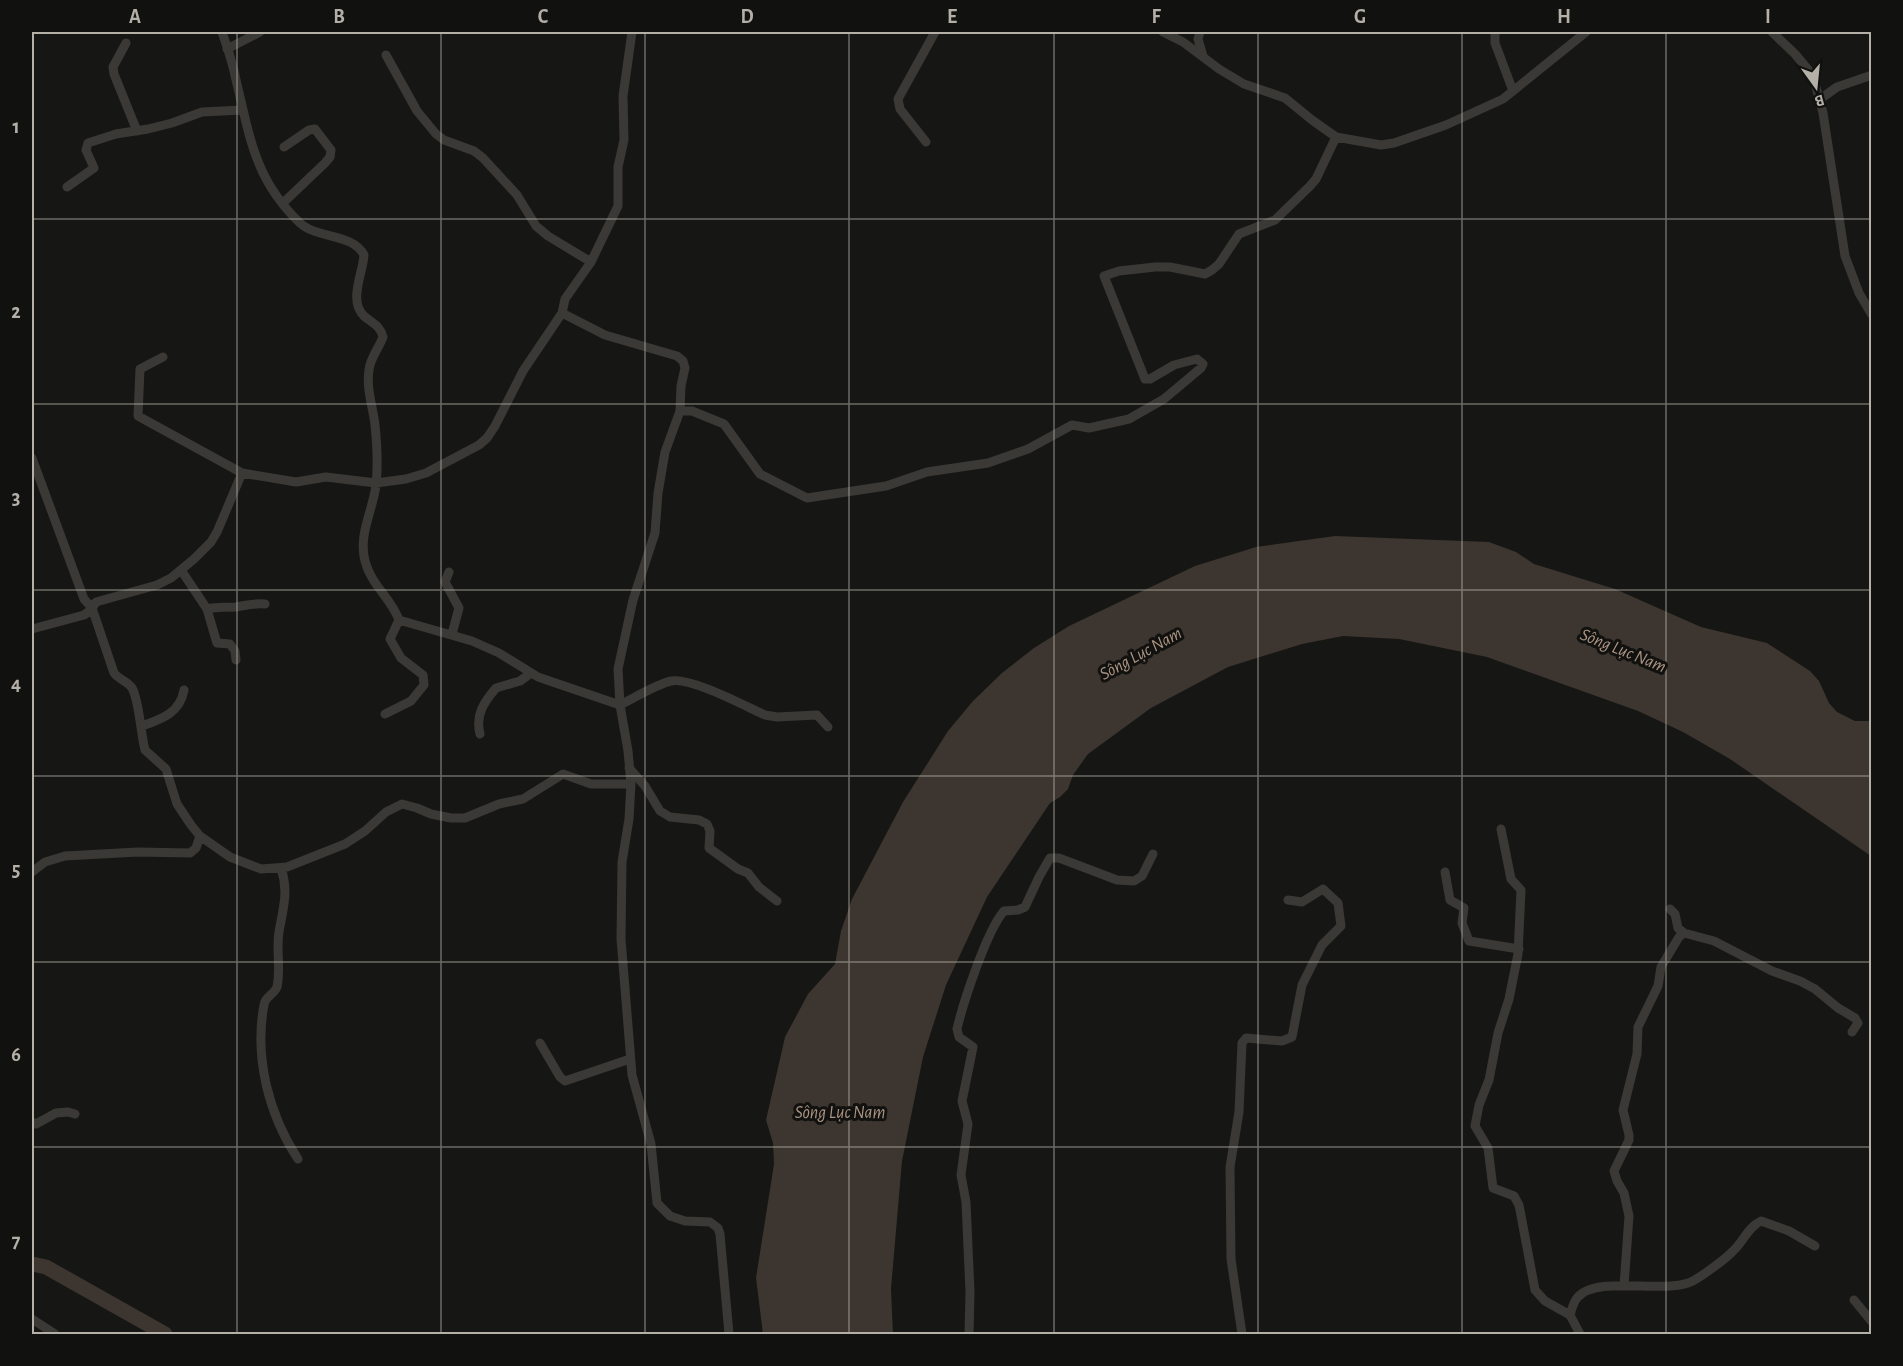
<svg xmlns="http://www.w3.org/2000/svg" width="1903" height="1366" font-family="'Alegreya Sans',sans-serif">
  <rect width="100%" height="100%" fill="#161614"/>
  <path fill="#3d352f" d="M 1335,536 L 1489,542 L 1516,552 L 1534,564 L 1615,589 L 1701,627 L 1767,643 L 1810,671 L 1819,681 L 1829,703 L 1837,712 L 1855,721 L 1871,721 L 1871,856 L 1730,759 L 1683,732 L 1638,711 L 1487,657 L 1399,639 L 1343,636 L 1302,644 L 1228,667 L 1151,708 L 1088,754 L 1073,775 L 1068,789 L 1060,797 L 1050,803 L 987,897 L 946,985 L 923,1057 L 902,1161 L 891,1289 L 893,1334 L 763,1334 L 756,1278 L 774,1164 L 773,1143 L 766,1120 L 785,1037 L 808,994 L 835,964 L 841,931 L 852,899 L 903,802 L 948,731 L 973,701 L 1002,673 L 1034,648 L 1069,626 L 1195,566 L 1256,547 Z"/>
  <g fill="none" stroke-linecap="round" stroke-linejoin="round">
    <path stroke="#3d352f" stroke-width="15" d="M 32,1264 L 46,1267 L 165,1334"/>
    <path stroke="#3a3936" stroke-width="9" d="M 222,32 C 227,47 233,63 236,80 C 250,138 255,180 300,223 C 317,239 353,233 364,255 C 363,273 348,301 364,316 C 372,323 380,325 383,337 C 379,348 370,358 369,370 C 366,389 373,407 375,425 C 377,444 378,466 376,485 C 373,510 358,535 365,561 C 371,585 391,598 399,620 L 472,641 L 499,653 L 538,677 L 620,705 C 634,698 657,684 671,681 C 691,677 745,706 765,715 L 777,717 L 817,715 L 828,727
      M 632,32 L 623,96 L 624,140 L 618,167 L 618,206 L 591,262 L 565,299 L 562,313 L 605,335 L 677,356 L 683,361 L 685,368 L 681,386 L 680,411 L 665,452 L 658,493 L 655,533 L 633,600 L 618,669 L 620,705 L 628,751 L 631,784 L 629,819 L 622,862 L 621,939 L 632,1075 L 651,1144 L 657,1203 L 670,1216 L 685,1221 L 710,1222 L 718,1228 L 720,1234 L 729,1334
      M 1163,32 L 1183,42 L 1219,69 L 1244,84 L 1285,98 L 1312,120 L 1336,137 L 1381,145 L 1394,143 L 1446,125 L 1503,99 L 1586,32
      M 1200,32 L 1198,39 L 1203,56
      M 1495,32 L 1495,43 L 1513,91
      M 1772,32 L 1795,54 L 1810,72 L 1814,80 L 1823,113 L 1845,256 L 1859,293 L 1872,315
      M 126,43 L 113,67 L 114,74 L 137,131
      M 227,49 L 260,32
      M 386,55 L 417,111 L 436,134 L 444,140 L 474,151 L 483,158 L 517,195 L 536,226 L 548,236 L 591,262
      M 1819,100 L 1837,87 L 1872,75
      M 926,142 L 900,109 L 898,99 L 935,32
      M 67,187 L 94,168 L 86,150 L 88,143 L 116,134 L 148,129 L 172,123 L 202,112 L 242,110
      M 283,203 L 325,163 L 330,157 L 331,150 L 315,129 L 309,130 L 284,147
      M 163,357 L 140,369 L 138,416 L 242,473
      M 680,411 L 692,411 L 724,424 L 760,474 L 807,498 L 886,486 L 927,472 L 988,463 L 1028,449 L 1072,425 L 1089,428 L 1129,419 L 1164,399 L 1201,368 L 1203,364 L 1197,359 L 1174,365 L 1150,379 L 1145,379 L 1104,276 L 1119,271 L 1155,267 L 1170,267 L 1205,274 L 1212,270 L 1219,264 L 1239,234 L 1275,220 L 1310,186 L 1316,179 L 1336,137
      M 32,458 L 84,599 L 92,608 L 114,673 C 119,680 128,681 132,688 C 139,699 141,736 145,750 L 166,769 L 177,804 L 191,825 L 200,836 L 230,857 L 261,869 L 287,867 L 345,844 L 365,831 L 386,812 L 402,804 L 417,808 L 431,814 L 451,818 L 465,818 L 499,804 L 523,799 L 563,774 L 591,784 L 631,784
      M 181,570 L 207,609 L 216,640 L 217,643 L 230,644 L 235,651 L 236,660
      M 449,572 L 445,582 L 459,608 L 452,634
      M 207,609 C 218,606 226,608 236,607 C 247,605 254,603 265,604
      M 32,629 L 84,615 L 91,610 L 96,602 L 157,585 L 171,578 L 194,559 L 211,542 L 217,532 L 242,473 L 296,482 L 326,477 L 376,483 L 406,479 L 426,473 L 479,445 L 487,438 L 495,426 L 523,371 L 562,313
      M 385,714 L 411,701 L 424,685 L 423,675 L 401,658 L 390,639 L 399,620
      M 142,726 C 162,719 180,713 184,690
      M 480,734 C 475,715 484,702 496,688 L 520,681 L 531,673
      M 629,768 L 645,786 L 660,811 L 670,817 L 699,820 L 707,824 L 710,831 L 709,848 L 738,869 L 748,873 L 759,887 L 777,901
      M 1501,829 L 1511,879 L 1521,890 L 1518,954 L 1509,999 L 1498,1033 L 1489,1080 L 1479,1105 L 1475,1126 L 1488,1148 L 1493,1188 L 1514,1196 L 1519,1205 L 1535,1290 L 1545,1301 L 1570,1315 L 1580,1334
      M 281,868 C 289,892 283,908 279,932 C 276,950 281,969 277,987 C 274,995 265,996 264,1005 C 254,1058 269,1115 298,1159
      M 32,872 L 45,862 L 65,856 L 138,852 L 190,853 L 196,848 L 200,836
      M 1445,872 L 1450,900 L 1464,908 L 1462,923 L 1469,941 L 1519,949
      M 1670,909 L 1675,914 L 1678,928 L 1684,933 L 1714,941 L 1772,971 L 1800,981 L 1815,989 L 1838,1008 L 1855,1018 L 1858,1023 L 1852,1032
      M 540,1043 L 560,1077 L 565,1081 L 630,1059
      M 32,1122 L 36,1124 L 56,1113 L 68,1112 L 75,1114
      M 1624,1286 L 1629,1216 L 1624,1193 L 1617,1181 L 1614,1171 L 1629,1140 L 1629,1135 L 1623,1110 L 1637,1054 L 1638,1027 L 1658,986 L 1661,967 L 1679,937 L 1684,933
      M 1854,1300 L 1872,1322
      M 1570,1315 C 1572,1309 1573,1303 1577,1298 C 1596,1275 1660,1293 1688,1283 C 1696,1281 1727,1258 1733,1251 C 1743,1242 1748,1227 1761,1221 L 1789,1231 L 1815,1246
      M 32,1319 L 55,1334
      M 969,1334 L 970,1292 L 966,1202 L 961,1175 L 968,1124 L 962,1101 L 973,1047 L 959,1037 L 957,1029 C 963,1003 987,930 1004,911 L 1018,910 L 1025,907 L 1039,877 L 1050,858 L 1059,858 L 1117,880 L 1134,881 L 1142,876 L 1153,854
      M 1242,1334 L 1231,1259 L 1230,1167 L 1239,1112 L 1242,1043 L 1246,1038 L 1282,1041 L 1292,1037 L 1302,985 L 1322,945 L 1341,926 L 1338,903 L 1323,889 L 1302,902 L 1288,900"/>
  </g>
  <path fill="none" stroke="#b4b0a8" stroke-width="1.5" stroke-opacity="0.55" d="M 237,32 L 237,1334M 441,32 L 441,1334M 645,32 L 645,1334M 849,32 L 849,1334M 1054,32 L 1054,1334M 1258,32 L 1258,1334M 1462,32 L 1462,1334M 1666,32 L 1666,1334M 32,219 L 1872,219M 32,404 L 1872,404M 32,590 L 1872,590M 32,776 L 1872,776M 32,962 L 1872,962M 32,1147 L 1872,1147"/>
  <g text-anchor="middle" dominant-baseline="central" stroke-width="6" stroke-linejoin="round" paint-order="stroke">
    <g font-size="18" font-style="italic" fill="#ab9483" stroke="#11110f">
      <text transform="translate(1623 651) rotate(22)">Sông Lục Nam</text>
      <text transform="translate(1141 654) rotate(-29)">Sông Lục Nam</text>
      <text x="840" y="1113">Sông Lục Nam</text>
    </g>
  </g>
  <rect width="1903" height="1366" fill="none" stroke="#11110f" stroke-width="66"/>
  <g transform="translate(1816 87) rotate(165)" stroke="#11110f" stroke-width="4.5" paint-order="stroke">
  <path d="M0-4.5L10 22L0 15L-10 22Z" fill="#b4b0a8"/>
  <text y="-9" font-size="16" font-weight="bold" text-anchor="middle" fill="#b4b0a8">B</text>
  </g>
  <rect x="33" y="33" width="1837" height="1300" fill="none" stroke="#b4b0a8" stroke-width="2"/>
  <g font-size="20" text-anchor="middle" font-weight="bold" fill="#b4b0a8">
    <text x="135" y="23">A</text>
    <text x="339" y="23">B</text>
    <text x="543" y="23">C</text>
    <text x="747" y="23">D</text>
    <text x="952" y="23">E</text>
    <text x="1156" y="23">F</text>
    <text x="1360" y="23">G</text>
    <text x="1564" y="23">H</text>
    <text x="1768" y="23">I</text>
    <text x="16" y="133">1</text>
    <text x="16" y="318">2</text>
    <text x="16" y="504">3</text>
    <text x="16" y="690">4</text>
    <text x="16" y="876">5</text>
    <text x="16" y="1061">6</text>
    <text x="16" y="1247">7</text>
  </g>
</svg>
